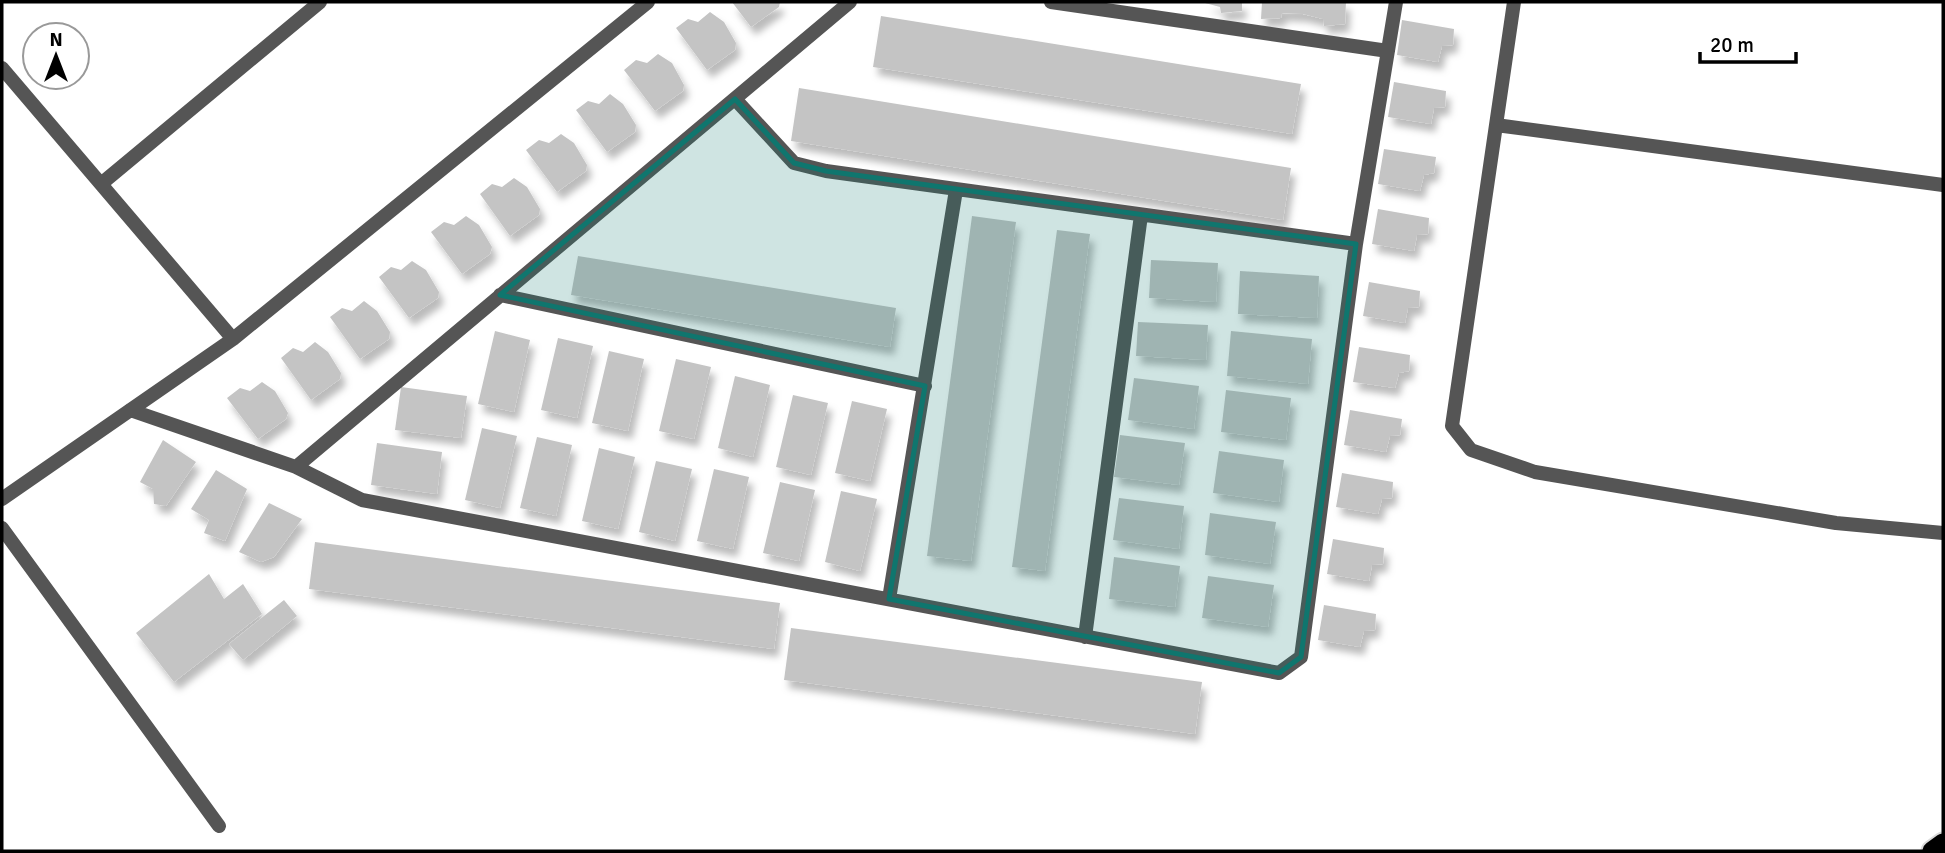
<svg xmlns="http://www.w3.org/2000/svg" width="1945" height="853" font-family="Signika,sans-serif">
  <defs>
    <filter id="shadow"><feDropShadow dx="4.5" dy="8" stdDeviation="3.5" flood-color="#0004"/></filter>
  </defs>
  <rect width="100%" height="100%" fill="#fff"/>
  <path fill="#c4c4c4" filter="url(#shadow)" d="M 732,2 L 780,2 L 779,7 L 751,27 Z
    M 1242,2 L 1242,11 L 1221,13 L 1220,7 L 1205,3 Z
    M 1262,2 L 1346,2 L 1345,24 L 1324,26 L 1323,19 L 1303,14 L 1282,13 L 1281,18 L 1261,19 Z
    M 710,12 L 724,22 L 736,43 L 735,50 L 707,70 L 676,28 L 688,19 L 698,22 Z
    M 881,16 L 1301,84 L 1292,134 L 873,67 Z
    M 1402,20 L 1454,29 L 1453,45 L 1442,46 L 1438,62 L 1397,55 Z
    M 658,54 L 672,63 L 684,85 L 683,91 L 655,111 L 624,70 L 636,60 L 647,63 Z
    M 1394,82 L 1446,91 L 1445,107 L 1434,108 L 1431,124 L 1388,117 Z
    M 799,88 L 1291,168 L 1283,220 L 791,141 Z
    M 610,94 L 623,104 L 636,125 L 635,132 L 607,152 L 576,110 L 588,101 L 599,104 Z
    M 561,134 L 574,143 L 587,165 L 586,171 L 557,192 L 526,150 L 539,140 L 549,143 Z
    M 1384,149 L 1436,157 L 1434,173 L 1424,175 L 1420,191 L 1378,184 Z
    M 514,178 L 527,187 L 540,209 L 539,215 L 510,236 L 480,194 L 492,184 L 502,187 Z
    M 1378,209 L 1429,218 L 1428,234 L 1417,235 L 1414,251 L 1372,244 Z
    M 466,216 L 479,225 L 492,247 L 490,254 L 462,274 L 431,232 L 444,222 L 454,225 Z
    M 972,216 L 1016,222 L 971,561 L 927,556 Z
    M 1057,230 L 1090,234 L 1045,571 L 1012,567 Z
    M 578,256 L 896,308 L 890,347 L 571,295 Z
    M 1151,260 L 1218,263 L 1216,302 L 1149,298 Z
    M 412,261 L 426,270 L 439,292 L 438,298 L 409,318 L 379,277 L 391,267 L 401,270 Z
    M 1240,271 L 1319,276 L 1317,318 L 1238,314 Z
    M 1369,282 L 1420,291 L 1419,307 L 1408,308 L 1405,323 L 1363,316 Z
    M 364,301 L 377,311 L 390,332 L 389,339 L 360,359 L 330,317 L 342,308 L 352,311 Z
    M 1138,322 L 1208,325 L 1206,360 L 1136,356 Z
    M 495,331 L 530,340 L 514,412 L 478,404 Z
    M 1231,331 L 1312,339 L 1308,384 L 1227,376 Z
    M 558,338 L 593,346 L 577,418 L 541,410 Z
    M 315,342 L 328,352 L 341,373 L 340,379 L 311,400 L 281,358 L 293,348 L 303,352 Z
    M 1359,347 L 1410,355 L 1409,371 L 1399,373 L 1395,388 L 1353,382 Z
    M 609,351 L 644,359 L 628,431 L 592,423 Z
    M 676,359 L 711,367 L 694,439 L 659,431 Z
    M 735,376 L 770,385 L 753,457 L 718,448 Z
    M 1134,378 L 1199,386 L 1194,429 L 1128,420 Z
    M 262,382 L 275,391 L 288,413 L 286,419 L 258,439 L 227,398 L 240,388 L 250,391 Z
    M 401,387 L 467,396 L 461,438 L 395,430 Z
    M 1226,390 L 1291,398 L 1286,440 L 1221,432 Z
    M 793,395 L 828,403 L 811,475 L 776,467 Z
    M 852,401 L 887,409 L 870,481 L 835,473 Z
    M 1350,410 L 1402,419 L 1400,435 L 1390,436 L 1386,452 L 1344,445 Z
    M 482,428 L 517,436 L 500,508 L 465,500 Z
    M 1120,435 L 1185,443 L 1179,485 L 1114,477 Z
    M 537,437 L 572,445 L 556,516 L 520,508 Z
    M 163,440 L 196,462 L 166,506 L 154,504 L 153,489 L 140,482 Z
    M 377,443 L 442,452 L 437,494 L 371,485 Z
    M 599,448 L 635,457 L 618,529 L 582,521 Z
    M 1219,451 L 1284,460 L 1279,502 L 1213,493 Z
    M 656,461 L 692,469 L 675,541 L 639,532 Z
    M 714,469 L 749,477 L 733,549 L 697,541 Z
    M 216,470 L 247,489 L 225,541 L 204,533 L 209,520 L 191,509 Z
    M 1342,473 L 1393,482 L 1392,498 L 1382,499 L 1378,514 L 1336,507 Z
    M 780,482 L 815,490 L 799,561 L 763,553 Z
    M 841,491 L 877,499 L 860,571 L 825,562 Z
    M 1119,498 L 1184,506 L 1179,549 L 1113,540 Z
    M 269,503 L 302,519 L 274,557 L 261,562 L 239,552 Z
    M 1210,513 L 1276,522 L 1270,564 L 1205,555 Z
    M 1333,539 L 1384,548 L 1383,564 L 1372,565 L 1369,581 L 1327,574 Z
    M 315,542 L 780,603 L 774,649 L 309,589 Z
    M 1114,557 L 1180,566 L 1175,607 L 1109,599 Z
    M 209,574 L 224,599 L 243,584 L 262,614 L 174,682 L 136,633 Z
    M 1208,576 L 1274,585 L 1268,627 L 1202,618 Z
    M 284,600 L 297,616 L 243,660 L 229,644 Z
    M 1324,605 L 1376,614 L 1375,630 L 1364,631 L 1360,647 L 1318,640 Z
    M 791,628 L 1202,682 L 1195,734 L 784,680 Z"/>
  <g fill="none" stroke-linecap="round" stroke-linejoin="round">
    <g stroke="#dbdbdb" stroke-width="23">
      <path id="trunk" d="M 1932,851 L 1943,843"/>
    </g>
    <path stroke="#555" stroke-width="14" d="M 1051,2 L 1388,51
      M 1514,2 L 1452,426 L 1471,450 L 1535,472 L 1836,523 L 1943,533
      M 2,68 L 233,339
      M 735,99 L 794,163 L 826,171 L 1356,244
      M 1496,125 L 1943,185
      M 101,184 L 320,2
      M 500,295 L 925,386
      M 130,410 L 296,467 L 362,500 L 1279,673 L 1301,657 L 1356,244 L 1396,2
      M 296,467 L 850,2
      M 2,499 L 233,339 L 648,2
      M 2,528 L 219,826
      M 889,599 L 956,190
      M 1085,637 L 1141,215"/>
    <use href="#trunk" stroke="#000" stroke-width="19"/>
  </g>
  <path fill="#0f766e" fill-opacity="0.2" stroke="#0f766e" stroke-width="5" stroke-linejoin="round" d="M 735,99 L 794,163 L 826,171 L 1356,244 L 1301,657 L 1279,673 L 889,599 L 925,386 L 500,295 Z"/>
  <rect width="1945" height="853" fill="none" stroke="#000000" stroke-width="7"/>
  <g transform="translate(56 56)"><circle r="33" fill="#ffffff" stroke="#999999" stroke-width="2"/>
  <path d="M0-5L12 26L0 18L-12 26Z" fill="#000000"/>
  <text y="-10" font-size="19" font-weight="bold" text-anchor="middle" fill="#000000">N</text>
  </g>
  <path d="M1700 52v10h96v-10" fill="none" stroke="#000000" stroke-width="3.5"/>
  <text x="1710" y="52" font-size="21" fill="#000000" stroke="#ffffff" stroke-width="5" paint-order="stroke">20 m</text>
</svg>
